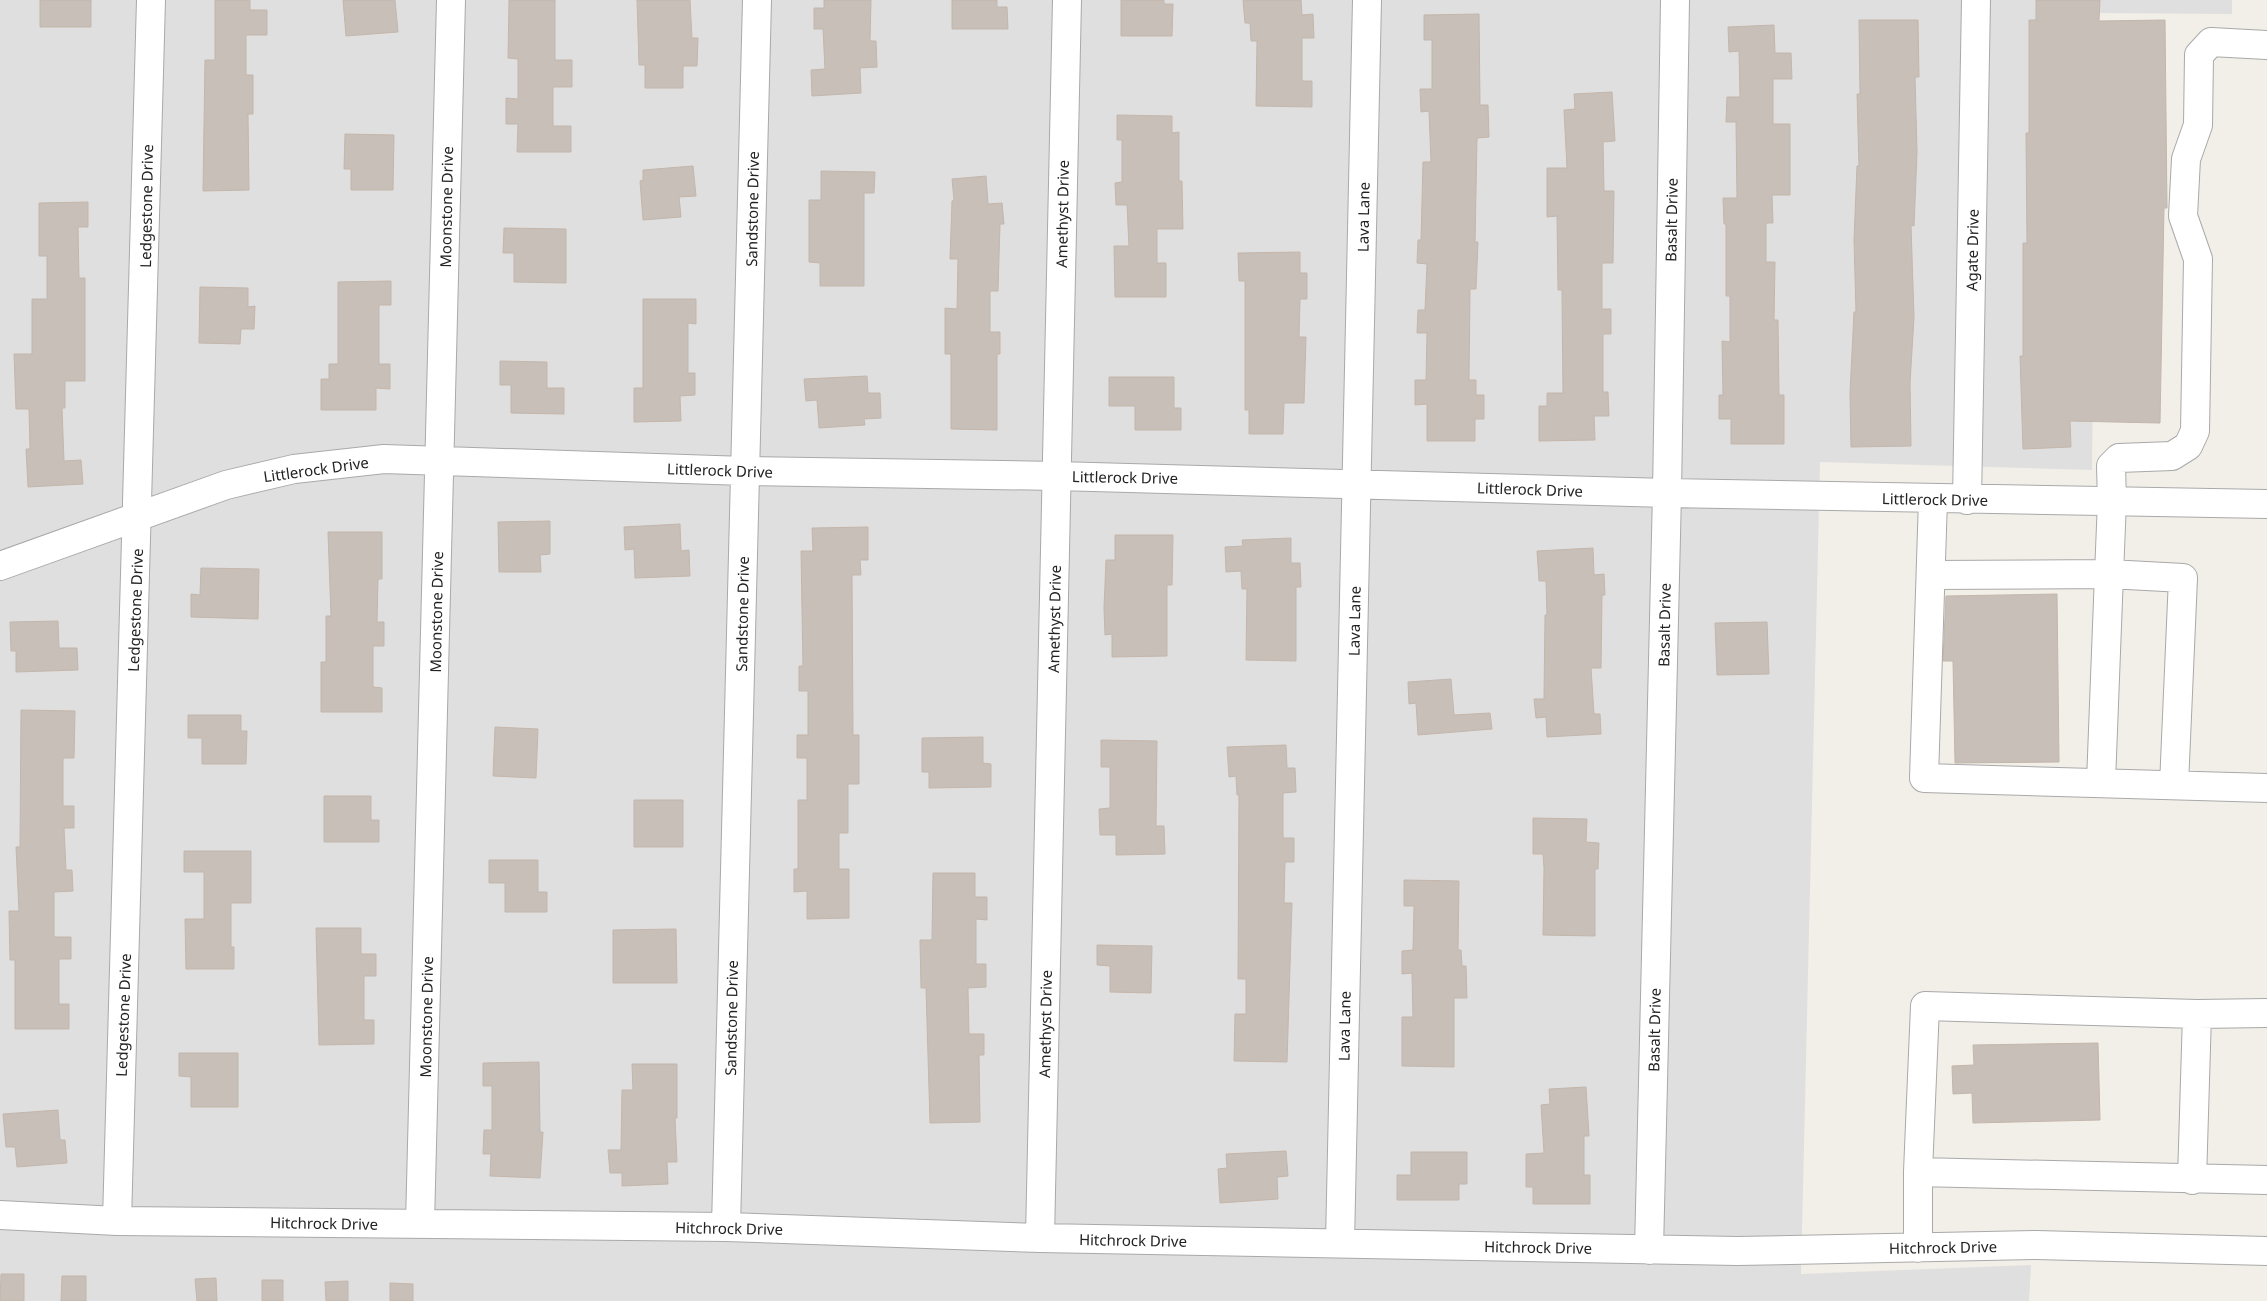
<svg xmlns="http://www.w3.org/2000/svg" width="2267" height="1301" font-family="'Noto Sans',sans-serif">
  <rect width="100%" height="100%" fill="#f2efe9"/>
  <path fill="#e0dfdf" d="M 0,0 L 2232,0 L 2232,14 L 2097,13 L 2092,470 L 1820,462 L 1801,1274 L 2031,1265 L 2029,1301 L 0,1301 Z"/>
  <path fill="#c7bfb8" stroke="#c4b6ab" d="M 40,0 L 91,0 L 91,27 L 40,27 Z
    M 215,0 L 250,0 L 250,10 L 267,10 L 267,35 L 246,35 L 246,75 L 253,75 L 253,114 L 248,114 L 249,190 L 203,191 L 205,60 L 215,60 Z
    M 343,0 L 395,0 L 398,32 L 346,36 Z
    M 509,0 L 555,0 L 555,60 L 572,60 L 572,87 L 553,87 L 553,126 L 571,126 L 571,152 L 517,152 L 518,124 L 506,124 L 506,98 L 518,99 L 518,59 L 508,58 Z
    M 637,0 L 690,0 L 692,38 L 698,38 L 697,66 L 683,66 L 683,88 L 645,88 L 645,65 L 639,65 Z
    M 824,0 L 871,0 L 870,41 L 876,41 L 877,67 L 860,68 L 861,93 L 812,96 L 811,70 L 825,69 L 823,29 L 814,29 L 814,8 L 824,8 Z
    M 952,0 L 997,0 L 997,7 L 1007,7 L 1008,29 L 952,29 Z
    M 1121,0 L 1164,0 L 1164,4 L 1173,4 L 1172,36 L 1121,36 Z
    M 1243,0 L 1301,0 L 1302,15 L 1313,14 L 1314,38 L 1302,38 L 1302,81 L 1312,81 L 1312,107 L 1256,106 L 1257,41 L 1251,41 L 1250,23 L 1245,23 Z
    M 2036,0 L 2100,0 L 2099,21 L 2165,20 L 2167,208 L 2164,208 L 2160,423 L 2070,421 L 2071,447 L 2023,449 L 2020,356 L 2023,356 L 2023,243 L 2027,243 L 2026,133 L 2029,133 L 2029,20 L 2036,20 Z
    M 1479,14 L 1480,105 L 1488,105 L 1489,137 L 1477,138 L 1475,242 L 1478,242 L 1476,289 L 1470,289 L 1469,380 L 1476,380 L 1476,395 L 1484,395 L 1484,419 L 1475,419 L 1475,441 L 1427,441 L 1427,404 L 1415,405 L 1415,380 L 1426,380 L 1427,333 L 1417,333 L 1418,310 L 1425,310 L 1427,264 L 1417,263 L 1418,240 L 1421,240 L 1423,162 L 1431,162 L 1429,111 L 1421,112 L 1420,89 L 1432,89 L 1432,40 L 1424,40 L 1424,15 Z
    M 1859,20 L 1918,20 L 1919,77 L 1915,77 L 1917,152 L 1914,226 L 1911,225 L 1914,317 L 1910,383 L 1911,446 L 1851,447 L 1850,393 L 1854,312 L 1856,312 L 1854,240 L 1857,166 L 1859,166 L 1857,94 L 1860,94 Z
    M 1774,25 L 1775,53 L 1791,53 L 1792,79 L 1773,79 L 1773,124 L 1790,124 L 1790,195 L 1772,195 L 1773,223 L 1766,223 L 1766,262 L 1775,262 L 1774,320 L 1778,320 L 1779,395 L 1784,395 L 1784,444 L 1731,444 L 1731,419 L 1719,419 L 1719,395 L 1723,395 L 1722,341 L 1730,342 L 1730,296 L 1726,296 L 1726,224 L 1724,224 L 1723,198 L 1737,198 L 1736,122 L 1726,122 L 1727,97 L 1740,97 L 1739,51 L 1729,52 L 1728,27 Z
    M 1612,92 L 1615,141 L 1603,142 L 1604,191 L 1614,191 L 1613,263 L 1602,263 L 1602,309 L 1611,309 L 1611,334 L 1603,334 L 1603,392 L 1608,392 L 1609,416 L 1594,416 L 1595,440 L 1539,441 L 1539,406 L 1547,406 L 1547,393 L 1563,393 L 1562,290 L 1558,290 L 1557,216 L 1547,217 L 1547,168 L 1567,168 L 1564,110 L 1575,109 L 1574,94 Z
    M 1117,115 L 1172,116 L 1172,133 L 1179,132 L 1179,181 L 1182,181 L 1183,229 L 1157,229 L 1157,263 L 1166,263 L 1166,297 L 1115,297 L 1114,246 L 1129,246 L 1127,205 L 1116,205 L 1115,183 L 1122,182 L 1122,140 L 1117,140 Z
    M 345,134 L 394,135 L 393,190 L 351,190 L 351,169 L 344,169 Z
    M 693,166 L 696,196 L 679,197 L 681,217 L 643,220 L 640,181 L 643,180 L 643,170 Z
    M 821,171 L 875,172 L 874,193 L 864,193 L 864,286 L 820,286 L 820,263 L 809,262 L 809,200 L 821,200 Z
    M 986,176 L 988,204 L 1002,203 L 1004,224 L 1000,224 L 998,291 L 990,291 L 990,332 L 1000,332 L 1000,354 L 997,354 L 997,430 L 951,429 L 951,354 L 945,354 L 945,308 L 957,309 L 958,259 L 950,259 L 952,201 L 954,200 L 952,179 Z
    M 88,202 L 88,227 L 78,227 L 79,278 L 85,278 L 85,381 L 65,381 L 65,408 L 62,408 L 64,461 L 81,460 L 83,484 L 28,487 L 26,449 L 30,449 L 29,409 L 16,409 L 14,354 L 32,354 L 32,299 L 47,299 L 47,256 L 39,256 L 39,203 Z
    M 504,228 L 566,229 L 566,283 L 514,282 L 514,253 L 503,253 Z
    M 1300,252 L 1300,273 L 1307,273 L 1307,299 L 1300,299 L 1299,337 L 1306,337 L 1304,403 L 1284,403 L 1283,434 L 1249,434 L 1249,410 L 1245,410 L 1245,281 L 1239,281 L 1238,253 Z
    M 391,281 L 391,305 L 379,305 L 379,364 L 390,364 L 390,389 L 376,388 L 376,410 L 321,410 L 321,379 L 329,379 L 329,364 L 338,364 L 338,282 Z
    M 200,287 L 248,288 L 248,307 L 255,306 L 254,329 L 241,329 L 240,344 L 199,343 Z
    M 643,299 L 696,299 L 696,324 L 688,323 L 688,373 L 695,373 L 695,395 L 680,396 L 681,421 L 634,422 L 634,388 L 643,388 Z
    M 500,361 L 547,362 L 547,388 L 564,388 L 564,414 L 511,413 L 511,385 L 500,385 Z
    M 867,376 L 868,393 L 880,393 L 881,418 L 864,419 L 865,425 L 819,428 L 817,400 L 806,401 L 804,379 Z
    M 1109,377 L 1174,377 L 1174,408 L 1181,408 L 1181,430 L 1135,430 L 1135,406 L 1109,406 Z
    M 550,521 L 550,554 L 540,555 L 541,572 L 499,572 L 498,522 Z
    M 680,524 L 681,551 L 689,550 L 690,576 L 635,578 L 634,549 L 625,550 L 624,527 Z
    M 868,527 L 868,560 L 860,560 L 861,575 L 852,575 L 853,735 L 859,735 L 859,784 L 848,784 L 848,833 L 839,833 L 839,869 L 849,869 L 849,918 L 807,919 L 807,891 L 794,892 L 794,869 L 798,869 L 798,800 L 807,800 L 807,758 L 797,758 L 797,735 L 808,735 L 808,691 L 799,691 L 799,666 L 803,666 L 801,551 L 813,551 L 812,528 Z
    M 328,532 L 382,532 L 382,579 L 378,579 L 377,622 L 384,622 L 384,646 L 373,646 L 373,687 L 382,688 L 382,712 L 321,712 L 321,662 L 326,662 L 326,616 L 331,616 Z
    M 1115,535 L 1173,535 L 1172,585 L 1167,585 L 1167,656 L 1112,657 L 1112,634 L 1105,635 L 1104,608 L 1106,560 L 1115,560 Z
    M 1291,538 L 1291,563 L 1300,563 L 1301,587 L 1296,587 L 1296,661 L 1246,660 L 1247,589 L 1242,589 L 1241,571 L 1226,572 L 1225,547 L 1243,546 L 1242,540 Z
    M 1593,548 L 1594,575 L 1604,574 L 1605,595 L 1602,595 L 1601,668 L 1591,668 L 1594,714 L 1600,714 L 1601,734 L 1547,737 L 1546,717 L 1536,718 L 1534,699 L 1544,699 L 1545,615 L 1547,615 L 1546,581 L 1539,581 L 1537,551 Z
    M 201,568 L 259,569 L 258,619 L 191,617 L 191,594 L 200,595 Z
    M 2057,594 L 2059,762 L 1955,763 L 1953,661 L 1943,661 L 1946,596 Z
    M 58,621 L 59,648 L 77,648 L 78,670 L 16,672 L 16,651 L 11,651 L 10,622 Z
    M 1767,622 L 1769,674 L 1717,675 L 1715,623 Z
    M 1451,679 L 1454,715 L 1490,713 L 1492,729 L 1418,735 L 1416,703 L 1409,704 L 1408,682 Z
    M 21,710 L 75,711 L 74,758 L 63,758 L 63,806 L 74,806 L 74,828 L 64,828 L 66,870 L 72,870 L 73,891 L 54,892 L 54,937 L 71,937 L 71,959 L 59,959 L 59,1004 L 69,1004 L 69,1029 L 15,1029 L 15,960 L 10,960 L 9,911 L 19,911 L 16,847 L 20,847 Z
    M 188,715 L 241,715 L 241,731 L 247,731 L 246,764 L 202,764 L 202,738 L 188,738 Z
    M 495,727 L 538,729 L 536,778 L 493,776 Z
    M 983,737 L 983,763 L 991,764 L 991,787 L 929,788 L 929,772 L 922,772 L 922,738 Z
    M 1101,740 L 1157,741 L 1156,826 L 1164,826 L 1165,854 L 1116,855 L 1116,835 L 1100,835 L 1099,809 L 1110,808 L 1110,767 L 1101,767 Z
    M 1286,745 L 1287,768 L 1295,768 L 1296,792 L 1283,793 L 1283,838 L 1294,838 L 1294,862 L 1285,862 L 1284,903 L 1292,903 L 1287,1062 L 1234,1061 L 1235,1014 L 1246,1014 L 1246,979 L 1238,979 L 1239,795 L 1237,795 L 1236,776 L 1229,777 L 1227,747 Z
    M 324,796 L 371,796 L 371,820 L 379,820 L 379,842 L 324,842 Z
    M 634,800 L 683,800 L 683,847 L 634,847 Z
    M 1533,818 L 1587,819 L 1586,842 L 1599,843 L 1598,869 L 1595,869 L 1595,936 L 1543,935 L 1544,868 L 1543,854 L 1533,854 Z
    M 184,851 L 251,851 L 251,903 L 231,903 L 231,947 L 234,947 L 234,969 L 186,969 L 185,919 L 204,919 L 204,872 L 184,872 Z
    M 489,860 L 538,860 L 538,892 L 547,892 L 547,912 L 505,912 L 505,883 L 489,883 Z
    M 933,873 L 975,873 L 975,897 L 987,897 L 987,920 L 976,919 L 976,964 L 986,964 L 986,987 L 968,988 L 969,1034 L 984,1034 L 984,1055 L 979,1055 L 980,1122 L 930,1123 L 926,988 L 921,988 L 920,940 L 932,940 Z
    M 1404,880 L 1459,881 L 1458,950 L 1461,950 L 1462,966 L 1466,966 L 1467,998 L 1454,998 L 1454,1067 L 1402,1066 L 1402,1017 L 1413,1017 L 1412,973 L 1402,974 L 1402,951 L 1413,950 L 1414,906 L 1404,906 Z
    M 316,928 L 361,928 L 361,954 L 376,954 L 376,976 L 364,976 L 364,1020 L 374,1020 L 374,1044 L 319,1045 Z
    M 676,929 L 677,983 L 613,983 L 613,930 Z
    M 1097,945 L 1152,946 L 1151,993 L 1110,992 L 1110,966 L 1097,965 Z
    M 2098,1043 L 2100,1120 L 1973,1123 L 1972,1093 L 1953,1094 L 1952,1066 L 1974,1065 L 1973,1045 Z
    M 179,1053 L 238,1053 L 238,1107 L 191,1107 L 191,1077 L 179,1076 Z
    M 539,1062 L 540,1132 L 543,1132 L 540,1178 L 490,1176 L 491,1154 L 483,1154 L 484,1130 L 492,1130 L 492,1086 L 483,1086 L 483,1063 Z
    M 632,1064 L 677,1064 L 677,1118 L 675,1118 L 677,1162 L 667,1162 L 668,1184 L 622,1186 L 622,1173 L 610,1173 L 608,1150 L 621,1150 L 622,1090 L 633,1090 Z
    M 1586,1087 L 1589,1136 L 1584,1136 L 1584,1175 L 1590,1175 L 1590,1204 L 1533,1204 L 1533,1187 L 1526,1187 L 1526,1154 L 1544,1153 L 1541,1105 L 1550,1104 L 1549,1089 Z
    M 58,1110 L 60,1140 L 65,1140 L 67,1163 L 17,1167 L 15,1147 L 6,1147 L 3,1114 Z
    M 1286,1151 L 1288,1176 L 1277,1177 L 1278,1199 L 1220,1203 L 1218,1169 L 1227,1168 L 1226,1154 Z
    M 1411,1152 L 1467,1152 L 1467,1184 L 1459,1184 L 1459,1200 L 1397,1200 L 1397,1175 L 1411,1175 Z
    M 1,1274 L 24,1274 L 24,1301 L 0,1301 Z
    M 62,1276 L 86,1276 L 86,1301 L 61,1301 Z
    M 216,1278 L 217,1301 L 197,1301 L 195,1279 Z
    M 262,1280 L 283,1280 L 283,1301 L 262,1301 Z
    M 348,1281 L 348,1301 L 326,1301 L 325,1282 Z
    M 390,1283 L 413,1284 L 413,1301 L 390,1301 Z"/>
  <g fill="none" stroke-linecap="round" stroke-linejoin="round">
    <g stroke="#a9a9a9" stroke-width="30">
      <path id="minor" d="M 1933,499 L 1924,778 L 2267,788
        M 1967,500 L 1976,0
        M 0,566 L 226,485 L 294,469 L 384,459 L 745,471 L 1057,476 L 1667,493 L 2267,504
        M 1931,575 L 2109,574 L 2112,501 L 2111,466 L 2119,458 L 2172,456 L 2188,446 L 2195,431 L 2198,259 L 2183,216 L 2186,159 L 2198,125 L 2199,55 L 2211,42 L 2267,45
        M 2101,782 L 2109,574 L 2183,578 L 2174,785
        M 2267,1013 L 2197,1014 L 1925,1006 L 1918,1172 L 2267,1180
        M 1918,1172 L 1918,1248
        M 2192,1180 L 2197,1014
        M 0,1215 L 117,1221 L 726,1227 L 1040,1238 L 1737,1251 L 2036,1245 L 2267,1251
        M 117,1221 L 151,0
        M 420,1224 L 451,0
        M 726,1227 L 757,0
        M 1040,1238 L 1067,0
        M 1340,1243 L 1367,0
        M 1649,1250 L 1667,493 L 1675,0"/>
    </g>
    <use href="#minor" stroke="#fff" stroke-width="28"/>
  </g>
  <g text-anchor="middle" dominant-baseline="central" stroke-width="4" stroke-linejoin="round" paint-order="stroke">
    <g font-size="15" fill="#222" stroke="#fff">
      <text transform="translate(146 206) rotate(-89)">Ledgestone Drive</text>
      <text transform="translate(446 207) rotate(-89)">Moonstone Drive</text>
      <text transform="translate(752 209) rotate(-89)">Sandstone Drive</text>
      <text transform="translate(1062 214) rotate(-89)">Amethyst Drive</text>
      <text transform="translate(1363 217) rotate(-89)">Lava Lane</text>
      <text transform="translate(1671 220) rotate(-89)">Basalt Drive</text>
      <text transform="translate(1972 250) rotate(-89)">Agate Drive</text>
      <text transform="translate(316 469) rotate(-8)">Littlerock Drive</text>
      <text transform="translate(720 470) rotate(2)">Littlerock Drive</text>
      <text transform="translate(1125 477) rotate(1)">Littlerock Drive</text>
      <text transform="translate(1530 489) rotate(2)">Littlerock Drive</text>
      <text transform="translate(1935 499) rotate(1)">Littlerock Drive</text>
      <text transform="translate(135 610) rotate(-88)">Ledgestone Drive</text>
      <text transform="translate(436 612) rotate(-89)">Moonstone Drive</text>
      <text transform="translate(742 614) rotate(-89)">Sandstone Drive</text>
      <text transform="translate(1054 619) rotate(-89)">Amethyst Drive</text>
      <text transform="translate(1354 621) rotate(-89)">Lava Lane</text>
      <text transform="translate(1664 625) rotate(-89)">Basalt Drive</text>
      <text transform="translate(123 1015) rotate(-88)">Ledgestone Drive</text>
      <text transform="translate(426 1017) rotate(-89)">Moonstone Drive</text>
      <text transform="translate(731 1018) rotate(-89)">Sandstone Drive</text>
      <text transform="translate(1045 1024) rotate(-89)">Amethyst Drive</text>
      <text transform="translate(1344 1026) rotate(-89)">Lava Lane</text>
      <text transform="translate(1654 1030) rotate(-89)">Basalt Drive</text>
      <text transform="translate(324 1223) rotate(1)">Hitchrock Drive</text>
      <text transform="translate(729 1228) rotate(1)">Hitchrock Drive</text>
      <text transform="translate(1133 1240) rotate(1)">Hitchrock Drive</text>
      <text transform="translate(1538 1247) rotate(1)">Hitchrock Drive</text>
      <text transform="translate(1943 1247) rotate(-1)">Hitchrock Drive</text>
    </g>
  </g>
</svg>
